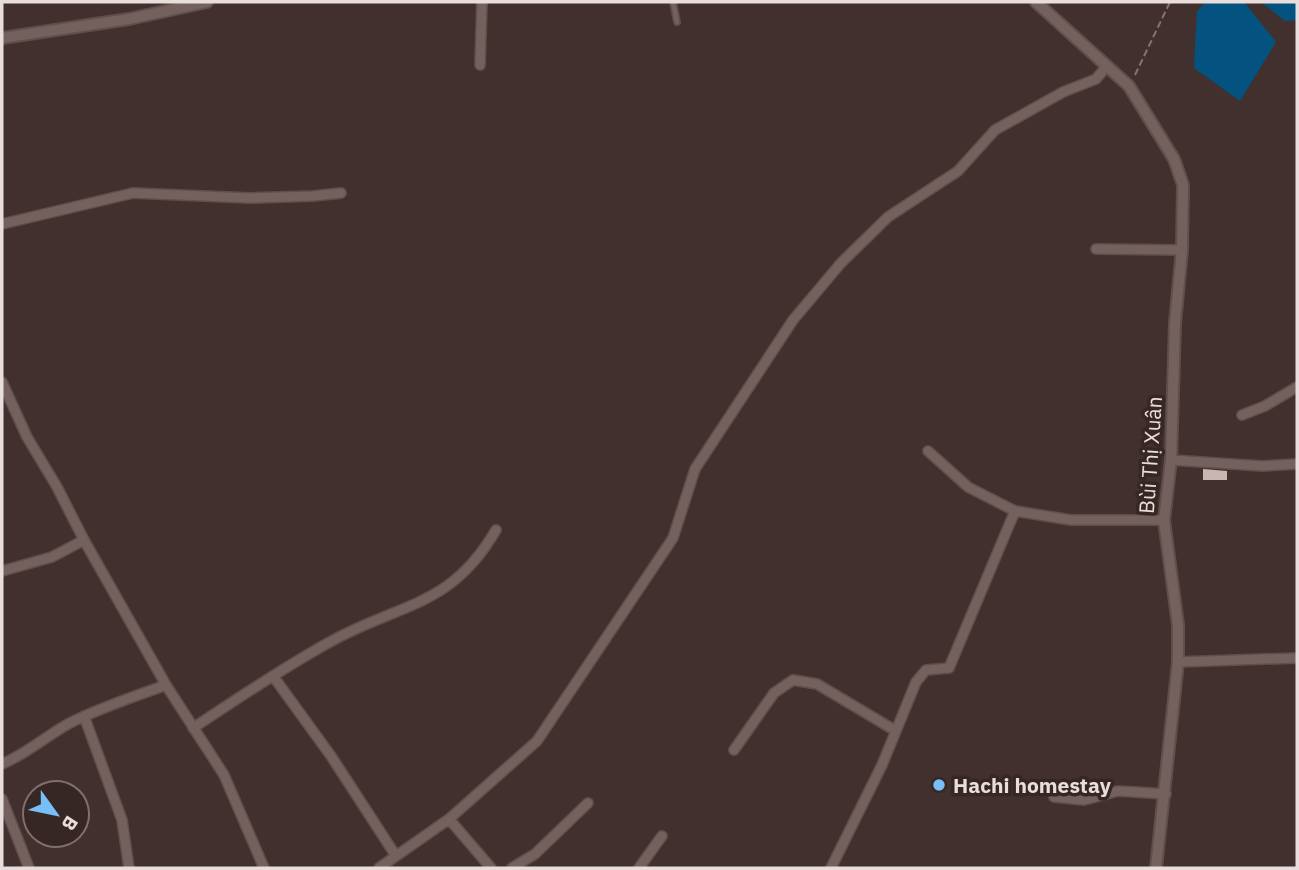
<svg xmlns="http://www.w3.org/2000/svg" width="1299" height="870" font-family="'IBM Plex Sans',sans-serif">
  <rect width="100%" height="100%" fill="#42302e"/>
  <path fill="#03527f" d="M 1206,2 L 1244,2 L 1276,42 L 1240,101 L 1194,68 L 1197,11 Z
    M 1261,2 L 1297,2 L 1297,20 L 1285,21 Z"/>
  <path fill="#cab5b1" d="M 1203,469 L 1227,471 L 1227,480 L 1203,480 Z"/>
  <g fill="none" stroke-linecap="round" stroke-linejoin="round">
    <g stroke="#5e4f4d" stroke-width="8">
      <path id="service" d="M 673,2 L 677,22"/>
    </g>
    <g stroke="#5e4f4d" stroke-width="12">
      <path id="minor" d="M 480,65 L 482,2
        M 2,224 L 133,193 L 250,198 L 313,196 L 341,193
        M 1096,249 L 1182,250
        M 2,382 L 27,437 L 57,487 L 84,540 L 166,685 L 224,775 L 264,868
        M 1242,415 L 1265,406 L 1297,387
        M 928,451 L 968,487 L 1015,511
        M 1171,460 L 1262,466 L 1297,464
        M 2,571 L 52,557 L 84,540
        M 1178,662 L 1297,658
        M 273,676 L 331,756 L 396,856
        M 84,716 L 122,820 L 129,868
        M 193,728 C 237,699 281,669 328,643 C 398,603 450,609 496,530
        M 734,750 L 774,693 L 793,680 L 817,684 L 896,731
        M 2,764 C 26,754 45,737 68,724 C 99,708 133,697 166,685
        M 1054,797 L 1084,800 L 1118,791 L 1166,794
        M 2,799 L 29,868
        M 449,819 L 491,868
        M 379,868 L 449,819 L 537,741 L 673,538 L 695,469 L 793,320 L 841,263 L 888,217 L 958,171 L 995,130 L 1063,92 L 1096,79 L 1106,67
        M 512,868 L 535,854 L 588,803
        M 639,868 L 662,836
        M 831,868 L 882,765 L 916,682 L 926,670 L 949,668 L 1015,511 L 1071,520 L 1164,520"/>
    </g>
    <g stroke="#5e4f4d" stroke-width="14">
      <path id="tertiary" d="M 1036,2 L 1129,86 L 1174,159 L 1183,185 L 1182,250 L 1175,323 L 1171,460 L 1164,520 L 1178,625 L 1178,662 L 1156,868
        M 2,38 L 129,19 L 207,2"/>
    </g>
    <path stroke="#847573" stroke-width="2" stroke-dasharray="7 3.5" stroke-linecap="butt" d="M 1135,75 L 1170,2"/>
    <use href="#service" stroke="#74615e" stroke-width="4.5"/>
    <use href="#minor" stroke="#74615e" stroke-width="9"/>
    <use href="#tertiary" stroke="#74615e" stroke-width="10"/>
  </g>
  <circle fill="#78bff7" stroke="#372724" stroke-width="2.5" cx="939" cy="785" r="7"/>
  <g text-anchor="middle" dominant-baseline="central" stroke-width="7" stroke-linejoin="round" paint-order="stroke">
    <g font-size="21" fill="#e9dedc" stroke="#372724">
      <text transform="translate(1150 455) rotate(-86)">Bùi Thị Xuân</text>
    </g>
    <g font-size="21" font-weight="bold" fill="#e9dedc" stroke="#372724" text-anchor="start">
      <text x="953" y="785">Hachi homestay</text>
    </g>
  </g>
  <rect width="1299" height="870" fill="none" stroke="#e9dedc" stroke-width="7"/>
  <g transform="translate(56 814) rotate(123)"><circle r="33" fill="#372724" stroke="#7e706e" stroke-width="2"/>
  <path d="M0-5L12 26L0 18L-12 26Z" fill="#78bff7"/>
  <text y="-10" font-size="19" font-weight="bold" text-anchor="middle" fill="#e9dedc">B</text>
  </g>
</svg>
